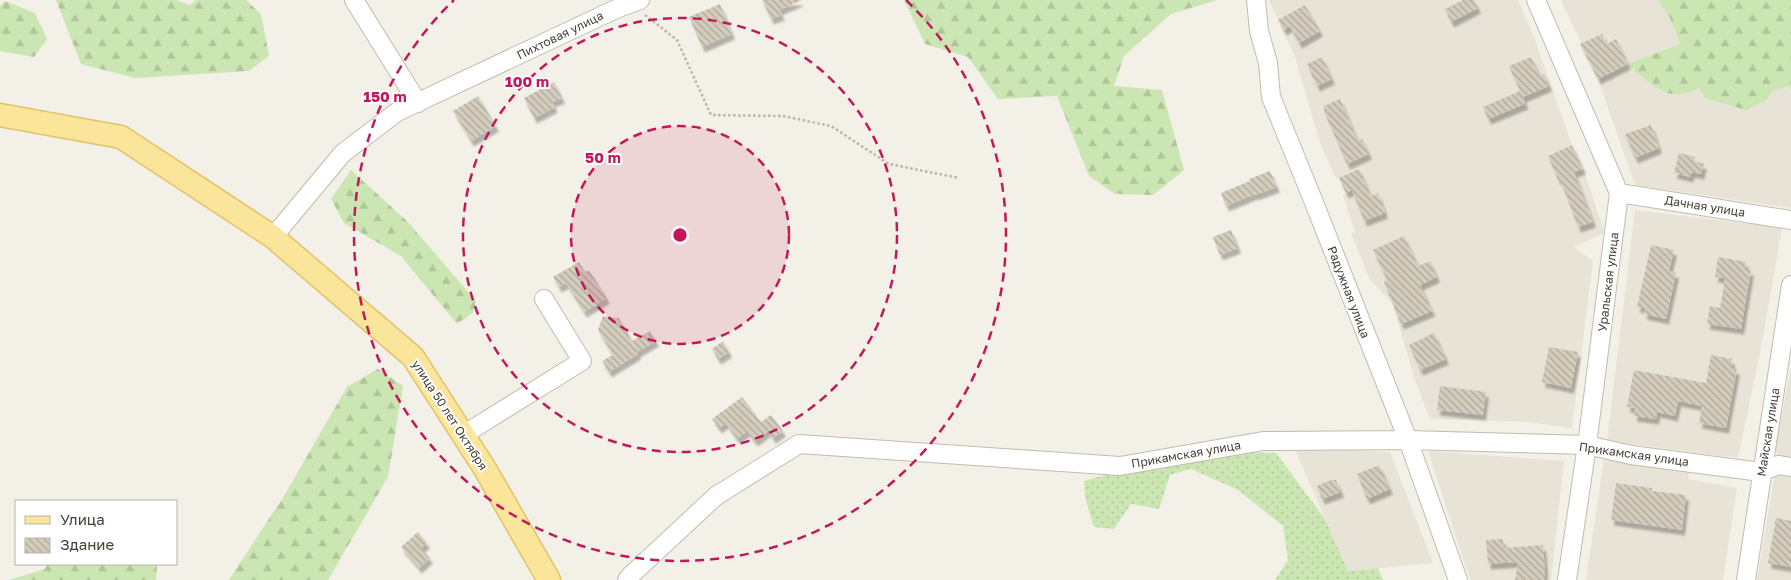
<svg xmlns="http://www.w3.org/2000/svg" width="1791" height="580" font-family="'Golos Text',sans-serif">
  <defs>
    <pattern id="grass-dots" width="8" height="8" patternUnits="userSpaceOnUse" patternTransform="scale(1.25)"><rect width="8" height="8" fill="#cbe6b2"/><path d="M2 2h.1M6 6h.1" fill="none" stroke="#b0c69a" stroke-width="1.8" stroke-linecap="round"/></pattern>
    <pattern id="forest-firs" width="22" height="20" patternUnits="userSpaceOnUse" patternTransform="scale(1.25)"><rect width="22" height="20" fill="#cbe6b2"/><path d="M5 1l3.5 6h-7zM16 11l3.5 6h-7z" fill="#b0c69a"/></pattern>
    <pattern id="building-back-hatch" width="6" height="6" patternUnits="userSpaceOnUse" patternTransform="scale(1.25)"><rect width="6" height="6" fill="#d4cdbd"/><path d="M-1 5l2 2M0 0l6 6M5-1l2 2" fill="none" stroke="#aea89a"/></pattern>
    <filter id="shadow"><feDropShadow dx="3" dy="5.5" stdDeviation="1" flood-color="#0004"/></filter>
  </defs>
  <rect width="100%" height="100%" fill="#f3f0e7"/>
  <path fill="#e7e3d6" d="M 1269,0 L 1518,0 L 1534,37 L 1572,145 L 1583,169 L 1605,233 L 1573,247 L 1593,261 L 1572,428 L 1527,422 L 1430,419 L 1414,378 L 1393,304 L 1370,280 L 1351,233 L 1355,232 L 1343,195 L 1346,193 L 1339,178 L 1336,178 L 1320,143 L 1295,57 Z
    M 1561,0 L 1658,0 L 1669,16 L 1680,45 L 1629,64 L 1680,95 L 1700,88 L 1766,100 L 1773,91 L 1789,86 L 1791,91 L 1791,208 L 1635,185 L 1598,79 Z
    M 1635,210 L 1782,228 L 1761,348 L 1738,458 L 1607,441 Z
    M 1791,365 L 1791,457 L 1780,456 L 1774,451 L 1783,410 Z
    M 1294,447 L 1390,452 L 1433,563 L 1348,571 Z
    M 1428,451 L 1564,461 L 1551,580 L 1471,580 L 1464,562 Z
    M 1604,459 L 1690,471 L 1688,479 L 1737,488 L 1723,580 L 1586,580 Z
    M 1775,473 L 1791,475 L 1791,580 L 1757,580 Z"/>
  <path fill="url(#grass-dots)" d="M 1243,452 L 1276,453 L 1325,519 L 1348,571 L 1378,568 L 1383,580 L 1275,580 L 1288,560 L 1283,526 L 1238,490 L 1191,469 L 1170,475 L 1159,509 L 1131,504 L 1114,529 L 1094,527 L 1085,497 L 1084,481 L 1102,476 Z"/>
  <path fill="url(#forest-firs)" d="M 56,0 L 176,0 L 190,5 L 196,0 L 246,0 L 261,14 L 269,56 L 249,71 L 135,78 L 81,64 Z
    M 904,0 L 1217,0 L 1171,14 L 1124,56 L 1114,86 L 1162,90 L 1184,170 L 1153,195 L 1115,194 L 1089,176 L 1057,96 L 998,99 L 968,57 L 925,44 Z
    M 1658,0 L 1791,0 L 1791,91 L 1789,86 L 1773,91 L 1766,100 L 1746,110 L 1705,98 L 1700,88 C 1694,90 1688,93 1681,94 C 1662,97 1641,76 1628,64 L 1680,44 L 1669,16 Z
    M 5,1 L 35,13 L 47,39 L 34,57 L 0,51 L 0,6 Z
    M 351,170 L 408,222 L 476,301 L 473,313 L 457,324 L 401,256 L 344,223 L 331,199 Z
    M 378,369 L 403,386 L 388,477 L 328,580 L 229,580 L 284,496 L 347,387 Z
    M 47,564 L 157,564 L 156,580 L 9,580 L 45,569 Z"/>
  <path fill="url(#building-back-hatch)" filter="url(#shadow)" d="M 762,0 L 802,0 L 779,10 L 782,15 L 771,19 Z
    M 1463,0 L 1474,0 L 1478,8 L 1451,22 L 1445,9 Z
    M 720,4 L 732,34 L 702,47 L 689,17 Z
    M 1305,5 L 1320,31 L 1299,43 L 1290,26 L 1284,30 L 1278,20 Z
    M 1602,34 L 1607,44 L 1616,39 L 1628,64 L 1598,79 L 1580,44 Z
    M 1322,57 L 1332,79 L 1317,86 L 1307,64 Z
    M 1531,57 L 1540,76 L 1544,74 L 1549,86 L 1523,97 L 1525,104 L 1488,119 L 1483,107 L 1520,91 L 1509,66 Z
    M 554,82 L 562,98 L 552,102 L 555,107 L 534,118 L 524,98 Z
    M 478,96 L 496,126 L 471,141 L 453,111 Z
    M 1340,99 L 1358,141 L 1362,139 L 1369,154 L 1347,164 L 1324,111 L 1324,106 Z
    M 1651,125 L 1659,148 L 1635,158 L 1625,134 Z
    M 1572,145 L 1583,169 L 1574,172 L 1593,222 L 1578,227 L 1560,179 L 1558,180 L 1548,156 Z
    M 1679,153 L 1695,157 L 1694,161 L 1704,164 L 1701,174 L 1692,172 L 1690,177 L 1674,173 Z
    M 1359,169 L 1371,196 L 1378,193 L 1385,213 L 1364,221 L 1352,190 L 1346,193 L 1339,178 Z
    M 1270,171 L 1277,187 L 1255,195 L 1255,194 L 1226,206 L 1221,193 L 1250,181 L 1249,179 Z
    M 1231,230 L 1238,248 L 1220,255 L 1213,237 Z
    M 1404,236 L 1418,266 L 1430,261 L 1437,277 L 1420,285 L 1432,311 L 1401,324 L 1384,282 L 1387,280 L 1373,250 Z
    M 1651,245 L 1674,250 L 1669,271 L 1676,273 L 1666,319 L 1644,314 L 1645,308 L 1637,307 Z
    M 1718,257 L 1746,262 L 1745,270 L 1751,270 L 1741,329 L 1707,324 L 1710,306 L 1720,308 L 1725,278 L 1715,277 Z
    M 579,262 L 585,272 L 589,270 L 607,298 L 584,312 L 566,283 L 559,287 L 553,277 Z
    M 603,316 L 619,318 L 632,341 L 650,331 L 656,341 L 637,352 L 638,354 L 609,372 L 602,361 L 613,355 L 598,330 Z
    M 1434,333 L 1446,359 L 1420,370 L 1409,345 Z
    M 723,341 L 729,352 L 718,359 L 712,349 Z
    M 1549,347 L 1578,352 L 1571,388 L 1542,382 Z
    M 1711,355 L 1732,359 L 1731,368 L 1737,369 L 1726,428 L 1699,423 L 1702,406 L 1678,401 L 1675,416 L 1657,412 L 1656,419 L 1634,416 L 1635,408 L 1627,407 L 1634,370 L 1706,383 Z
    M 1440,386 L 1486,392 L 1483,415 L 1437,410 Z
    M 742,397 L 761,422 L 771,415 L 783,431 L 773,438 L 768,431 L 755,441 L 747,431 L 737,439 L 726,423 L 719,428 L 712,419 Z
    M 1379,465 L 1390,489 L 1367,499 L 1357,474 Z
    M 1331,480 L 1336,480 L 1341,492 L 1322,499 L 1317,486 Z
    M 1616,483 L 1652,488 L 1652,491 L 1686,495 L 1682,530 L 1611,520 Z
    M 1776,518 L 1791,521 L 1791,567 L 1768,563 Z
    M 418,532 L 427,543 L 421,548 L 430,558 L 419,568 L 401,547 Z
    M 1503,539 L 1504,548 L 1543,545 L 1545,570 L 1544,580 L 1515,580 L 1518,562 L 1488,564 L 1486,540 Z"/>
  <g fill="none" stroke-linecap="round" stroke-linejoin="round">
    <g stroke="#c1bcad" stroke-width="20">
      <path id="minor" d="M 354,0 L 418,103
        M 1256,0 L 1259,31 L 1268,63 L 1271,97 L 1313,200 L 1408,440 L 1458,580
        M 1536,0 L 1619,193 L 1587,445 L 1567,580
        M 1619,193 L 1791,220
        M 273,237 L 343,153 L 397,112 L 616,9 L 640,0
        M 463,435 L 582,361 L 544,299
        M 627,580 L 631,575 L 716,496 L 799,444 L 1120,466 L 1263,441 L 1408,440 L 1587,445 L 1631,455 L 1761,472 L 1778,465 L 1791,467
        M 1746,580 L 1791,285"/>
    </g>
    <g stroke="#dfc46a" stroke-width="25">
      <path id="major" d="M 0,115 L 121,137 L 273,237 L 413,357 L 485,469 L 549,580"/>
    </g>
    <path stroke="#bfb59c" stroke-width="2.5" stroke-dasharray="2.5 2.5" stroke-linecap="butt" d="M 645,15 L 677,40 L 711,115 L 783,116 L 831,126 L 889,164 L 959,178"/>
    <use href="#minor" stroke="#fff" stroke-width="18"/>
    <use href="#major" stroke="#fae59a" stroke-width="22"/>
  </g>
  <circle cx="680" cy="235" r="109" fill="#c2185b" fill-opacity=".12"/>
  <g fill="none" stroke="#c2185b" stroke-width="2.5" stroke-dasharray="9 6">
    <circle cx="680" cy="235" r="109"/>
    <circle cx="680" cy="235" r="217"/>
    <path d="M906 0A326 326 0 1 1 454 0"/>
  </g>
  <g text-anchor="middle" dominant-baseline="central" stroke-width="4" stroke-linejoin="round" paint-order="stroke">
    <g font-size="12" fill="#464137" stroke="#fff">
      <text transform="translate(560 35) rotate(-26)">Пихтовая улица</text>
      <text transform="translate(1705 206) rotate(9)">Дачная улица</text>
      <text transform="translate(1608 282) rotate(-83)">Уральская улица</text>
      <text transform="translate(1349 292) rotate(69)">Радужная улица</text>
      <text transform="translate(450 415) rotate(57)">улица 50 лет Октября</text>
      <text transform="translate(1768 432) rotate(-81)">Майская улица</text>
      <text transform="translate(1186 454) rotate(-10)">Прикамская улица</text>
      <text transform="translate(1634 454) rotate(8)">Прикамская улица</text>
    </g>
  </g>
  <circle cx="680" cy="235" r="8" fill="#c2185b" stroke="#fff" stroke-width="2.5"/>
  <g font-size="15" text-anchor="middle" font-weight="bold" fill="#c2185b" stroke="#fff" stroke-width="4" stroke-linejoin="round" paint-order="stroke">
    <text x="527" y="87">100 m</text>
    <text x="385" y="102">150 m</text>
    <text x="603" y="163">50 m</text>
  </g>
  <rect x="15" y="500" width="162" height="65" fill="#ffffff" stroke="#b5b3af"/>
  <rect x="25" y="516" width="25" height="8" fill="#fae59a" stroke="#b5b3af"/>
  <text x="60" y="525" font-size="15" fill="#464137">Улица</text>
  <rect x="25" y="538" width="25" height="15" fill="url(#building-back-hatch)" stroke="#b5b3af"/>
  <text x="60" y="550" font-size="15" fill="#464137">Здание</text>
</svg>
